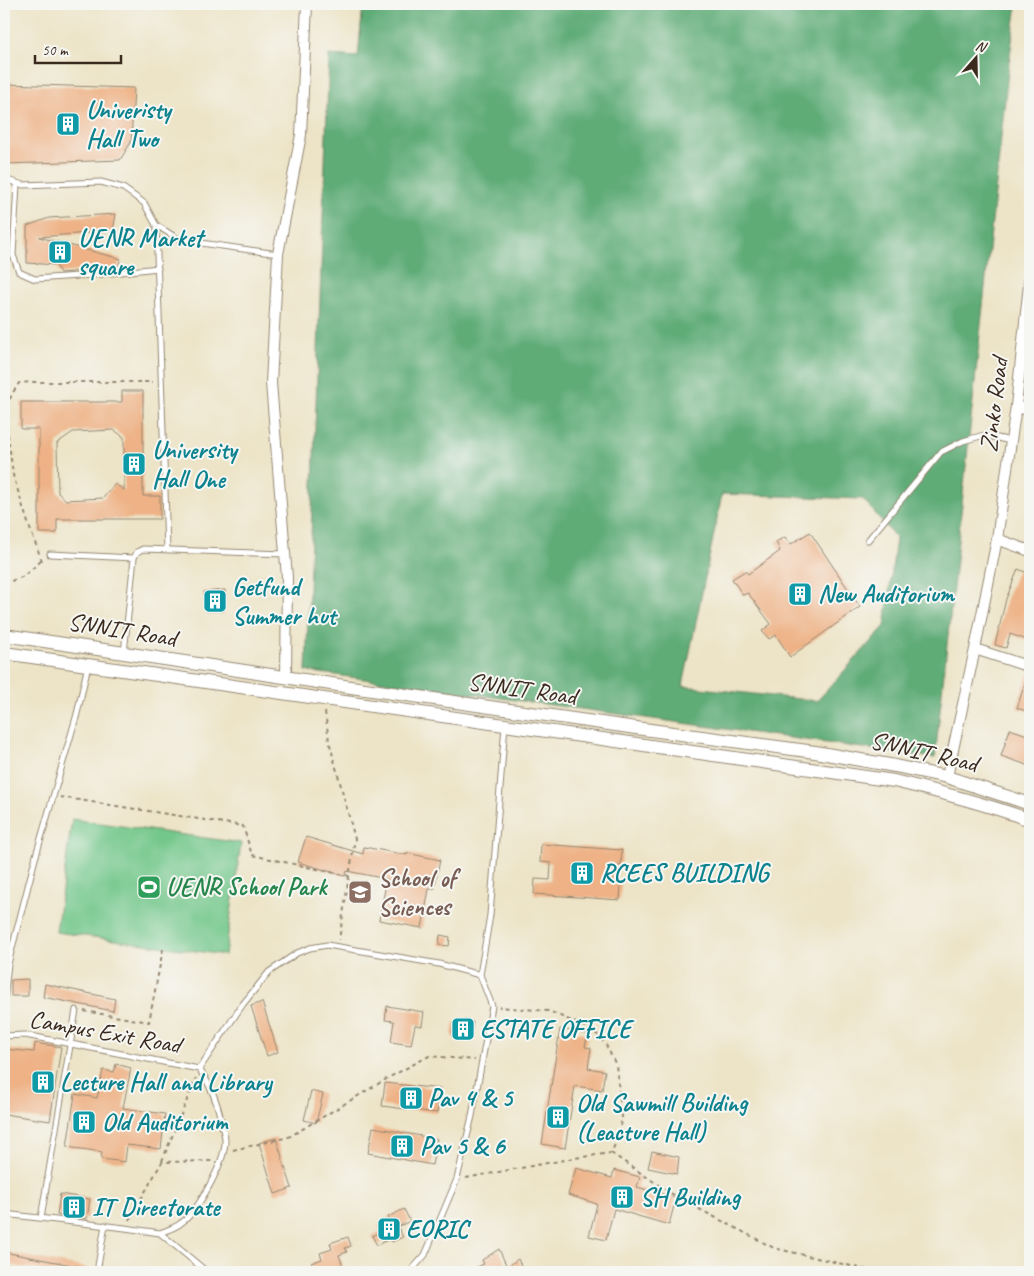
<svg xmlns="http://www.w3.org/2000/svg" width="1034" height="1276" font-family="Caveat,sans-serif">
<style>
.green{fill:#73c78b;stroke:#577854}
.forest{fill:#5eac77;stroke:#4c6b4a;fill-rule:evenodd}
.building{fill:#eeb286;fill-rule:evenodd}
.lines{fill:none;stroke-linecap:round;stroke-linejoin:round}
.service-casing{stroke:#948772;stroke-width:7}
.minor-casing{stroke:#948772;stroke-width:12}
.tertiary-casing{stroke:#948772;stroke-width:14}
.path{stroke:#948772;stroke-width:2;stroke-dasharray:4 4;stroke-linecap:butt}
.service{stroke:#fff;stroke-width:5}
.minor{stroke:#fff;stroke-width:10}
.tertiary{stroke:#fff;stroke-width:12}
.labels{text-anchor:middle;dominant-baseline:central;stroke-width:4;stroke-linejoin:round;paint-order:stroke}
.culture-label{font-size:25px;font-weight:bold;fill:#0d838f;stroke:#f6f6f2;text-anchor:start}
.street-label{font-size:25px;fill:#3b2a1e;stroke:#f6f6f2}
.education-label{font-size:25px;font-weight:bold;fill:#785e54;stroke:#f6f6f2;text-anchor:start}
.leisure-label{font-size:25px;font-weight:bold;fill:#27864d;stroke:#f6f6f2;text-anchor:start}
</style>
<rect width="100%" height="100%" fill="#f6f6f2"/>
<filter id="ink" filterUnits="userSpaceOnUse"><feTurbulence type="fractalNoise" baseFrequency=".02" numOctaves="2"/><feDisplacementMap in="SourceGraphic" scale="10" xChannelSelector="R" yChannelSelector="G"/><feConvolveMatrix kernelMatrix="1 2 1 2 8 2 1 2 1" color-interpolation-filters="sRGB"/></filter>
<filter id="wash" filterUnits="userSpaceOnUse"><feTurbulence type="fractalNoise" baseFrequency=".0096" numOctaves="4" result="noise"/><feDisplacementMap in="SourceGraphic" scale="20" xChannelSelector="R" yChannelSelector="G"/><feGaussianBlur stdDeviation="1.12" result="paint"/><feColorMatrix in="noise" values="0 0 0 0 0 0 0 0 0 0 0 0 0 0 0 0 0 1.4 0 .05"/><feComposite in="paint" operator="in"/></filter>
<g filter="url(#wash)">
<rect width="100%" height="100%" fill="#ede4c7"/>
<path class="green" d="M72,819L241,843L225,955L56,932Z"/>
<path class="forest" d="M363,4H1017L1008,71L935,758L306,671L329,55L358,57ZM722,494L863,499L896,538L885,626L817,701L683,686Z"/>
<g id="blocks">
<path class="building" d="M4,84L134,88L131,142L120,160L7,164Z
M116,214L113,231L39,237L121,259L117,268L60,273L56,265L27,263V226L49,218Z
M122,391H143V496H160V519H57V533H39V429H21V402H122ZM114,430L124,437V490L115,484L103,498L66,500L58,493L57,443L73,432Z
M810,532L860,607L790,657L776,635L769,639L762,631L771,624L748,593L743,595L732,579L745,571L748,574L780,551L776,542L785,537L791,544Z
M1018,569L1030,574V641L1010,634L1006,648L995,645L1006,599Z
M225,590L224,611H206L204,592Z
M1028,674H1030V712L1017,708Z
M1010,729L1030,736V766L1001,756Z
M306,837L363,854L364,847L407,855V853L440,860L434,889H429L422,928L379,920L387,879L347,871L345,876L298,862Z
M541,844L622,850L621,866H614L612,883L621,884L620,900L534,894L535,879L550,880L551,863L540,862Z
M440,935L450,937L449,946L439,945Z
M28,979V996H11V980Z
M45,984L115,999L113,1011L43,997Z
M262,1002L278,1052L267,1056L251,1006Z
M387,1006L424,1012L422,1026L415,1025L411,1045L391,1042L394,1021L385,1020Z
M464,1020L473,1022L470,1039L452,1036L454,1022L464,1023Z
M560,1029L588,1034L585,1047L591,1048L588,1068L605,1071L602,1090L575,1086L565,1148L542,1144Z
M35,1043L61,1047L50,1121L4,1114V1049L34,1052Z
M116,1064L131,1068L123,1108L165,1114L161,1149L127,1145L125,1162L101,1159L102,1152L67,1147L75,1094L97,1098L103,1070L114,1072Z
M385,1083L441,1089L437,1113L382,1106Z
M311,1091L323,1094L316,1123L304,1120Z
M373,1127L437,1139L432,1165L368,1153Z
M276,1138L292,1188L275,1194L259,1143Z
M652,1151L679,1157L677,1174L648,1168Z
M576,1168L612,1178L614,1170L640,1177L637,1187L676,1198L669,1225L614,1209L606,1240L589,1236L597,1204L568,1195Z
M60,1194L90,1199L87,1219L57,1215Z
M404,1209L410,1221L398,1227L403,1237L392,1242L390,1239L377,1245L372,1236L381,1231L378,1226L389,1221L388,1217Z
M348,1237L351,1246L345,1248L347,1252L339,1255L343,1266L333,1270L332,1267L315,1272L311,1263L322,1259L320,1253L332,1249L330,1243Z
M499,1249L507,1267L518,1259L524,1272H466L484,1264L482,1260Z
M4,1252L87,1268L86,1272H48L4,1264Z"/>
</g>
</g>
<g filter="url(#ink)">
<use href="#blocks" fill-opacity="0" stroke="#948772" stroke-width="1"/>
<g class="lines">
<g class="service-casing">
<path id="service" d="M4,179L23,185L101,182L123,188L144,203L156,225L180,240L278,254
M17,184L13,255L19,272L35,279L93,275L158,268
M156,225L167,550
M868,540L941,452L963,441L984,435L1011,441
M50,554L134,558
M124,653L134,558L137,552L143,549L285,554
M480,975L490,915L505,725
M4,1000L8,964L35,859L77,714L88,665
M4,1036L25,1035L199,1069
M199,1069L243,1004L269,972L297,953L310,948L327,945L439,964L480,975
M4,1214L125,1228L160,1233
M41,1218L76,1010
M160,1233C167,1230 175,1228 181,1223C198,1212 226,1160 225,1140C225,1135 223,1130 222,1125C218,1104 212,1086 199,1069
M160,1233L207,1272
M97,1272L105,1225
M410,1272L425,1255L457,1179L472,1116L492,1006L480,975"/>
</g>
<g class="minor-casing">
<path id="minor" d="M1016,406L1030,411
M997,539L1016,406L1030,275
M975,649L997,539L1030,551
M286,677L287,577L271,383L278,254L301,135L307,4
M947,777L975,649L1030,667"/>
</g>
<g class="tertiary-casing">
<path id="tertiary" d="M4,635L351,687L643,729L815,752L895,766L947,777L1030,804
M4,653L894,781C940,792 986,804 1030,820"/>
</g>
<path class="path" d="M42,561L29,526L13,475L5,411L12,394L19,383L33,382H153
M4,584L24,576L42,560
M325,712L329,741L355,839L339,940
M60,797L243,826L252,855L349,876
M84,1011L149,1022L163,949
M233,1150L289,1137L388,1078L429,1056L475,1060
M611,1153L678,1198L774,1248L877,1272
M162,1161L196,1078
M466,1178L575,1158L611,1153L617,1140L622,1117L616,1065L606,1045L594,1031L549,1011L499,1007
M129,1220L162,1162L213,1161"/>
<use href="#service" class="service"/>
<use href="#minor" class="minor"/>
<use href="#tertiary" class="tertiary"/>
</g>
</g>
<defs>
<g id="building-square" transform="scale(1.25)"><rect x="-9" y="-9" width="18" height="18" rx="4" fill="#0f9aa8" stroke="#f6f6f2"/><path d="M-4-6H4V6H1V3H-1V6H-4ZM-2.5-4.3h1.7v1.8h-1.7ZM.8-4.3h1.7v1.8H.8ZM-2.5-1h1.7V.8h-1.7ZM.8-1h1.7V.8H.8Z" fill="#fff"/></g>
<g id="stadium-square" transform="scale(1.25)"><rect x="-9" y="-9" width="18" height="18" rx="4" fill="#2e9e5b" stroke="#f6f6f2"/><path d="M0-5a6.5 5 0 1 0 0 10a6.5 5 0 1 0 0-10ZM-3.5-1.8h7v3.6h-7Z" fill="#fff"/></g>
<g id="university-square" transform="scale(1.25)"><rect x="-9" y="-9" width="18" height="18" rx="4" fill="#8d6e63" stroke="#f6f6f2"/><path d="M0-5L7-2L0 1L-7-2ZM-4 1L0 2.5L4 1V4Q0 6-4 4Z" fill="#fff"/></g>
</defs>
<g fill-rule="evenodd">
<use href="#building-square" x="68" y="124"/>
<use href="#building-square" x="60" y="252"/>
<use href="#building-square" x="134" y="464"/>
<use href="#building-square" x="800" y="594"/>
<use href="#building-square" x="215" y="601"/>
<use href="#building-square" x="582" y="873"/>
<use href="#stadium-square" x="149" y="887"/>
<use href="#university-square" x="360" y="892"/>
<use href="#building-square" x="463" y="1029"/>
<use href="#building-square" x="43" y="1082"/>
<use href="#building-square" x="411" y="1098"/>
<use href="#building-square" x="558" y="1117"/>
<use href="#building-square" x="84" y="1122"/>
<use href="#building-square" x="402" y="1146"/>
<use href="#building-square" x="622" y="1197"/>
<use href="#building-square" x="74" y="1207"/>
<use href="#building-square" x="389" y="1229"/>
</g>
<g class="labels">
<g class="culture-label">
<text x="86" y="110">Univeristy<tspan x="86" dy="29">Hall Two</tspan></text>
<text x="78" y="238">UENR Market<tspan x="78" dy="29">square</tspan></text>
<text x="152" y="450">University<tspan x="152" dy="29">Hall One</tspan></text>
<text x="232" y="587">Getfund<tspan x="232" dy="29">Summer hut</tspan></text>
<text x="818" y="594">New Auditorium</text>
<text x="600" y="873">RCEES BUILDING</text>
<text x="480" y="1029">ESTATE OFFICE</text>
<text x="60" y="1082">Lecture Hall and Library</text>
<text x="428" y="1098">Pav 4 &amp; 5</text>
<text x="576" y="1103">Old Sawmill Building<tspan x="576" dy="29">(Leacture Hall)</tspan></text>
<text x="102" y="1122">Old Auditorium</text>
<text x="420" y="1146">Pav 5 &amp; 6</text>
<text x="640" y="1197">SH Building</text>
<text x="92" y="1207">IT Directorate</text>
<text x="406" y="1229">EORIC</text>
</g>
<g class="street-label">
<text transform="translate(994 405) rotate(-83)">Zinko Road</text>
<text transform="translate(122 630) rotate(9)">SNNIT Road</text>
<text transform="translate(522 689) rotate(8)">SNNIT Road</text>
<text transform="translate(924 752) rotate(13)">SNNIT Road</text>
<text transform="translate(105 1032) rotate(10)">Campus Exit Road</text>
</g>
<g class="education-label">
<text x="378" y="878">School of<tspan x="378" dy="29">Sciences</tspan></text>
</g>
<g class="leisure-label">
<text x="166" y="887">UENR School Park</text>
</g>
</g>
<rect width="1034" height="1276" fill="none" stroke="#f6f6f2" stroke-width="20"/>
<g transform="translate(976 58) rotate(20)" stroke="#f6f6f2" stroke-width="4" paint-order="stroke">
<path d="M0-4L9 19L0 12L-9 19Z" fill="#3b2a1e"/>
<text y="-8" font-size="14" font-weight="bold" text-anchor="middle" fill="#3b2a1e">N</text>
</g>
<path d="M35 55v8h86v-8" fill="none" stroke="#3b2a1e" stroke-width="2.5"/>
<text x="42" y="55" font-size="15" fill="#3b2a1e" stroke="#f6f6f2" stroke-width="4" paint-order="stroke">50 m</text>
</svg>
